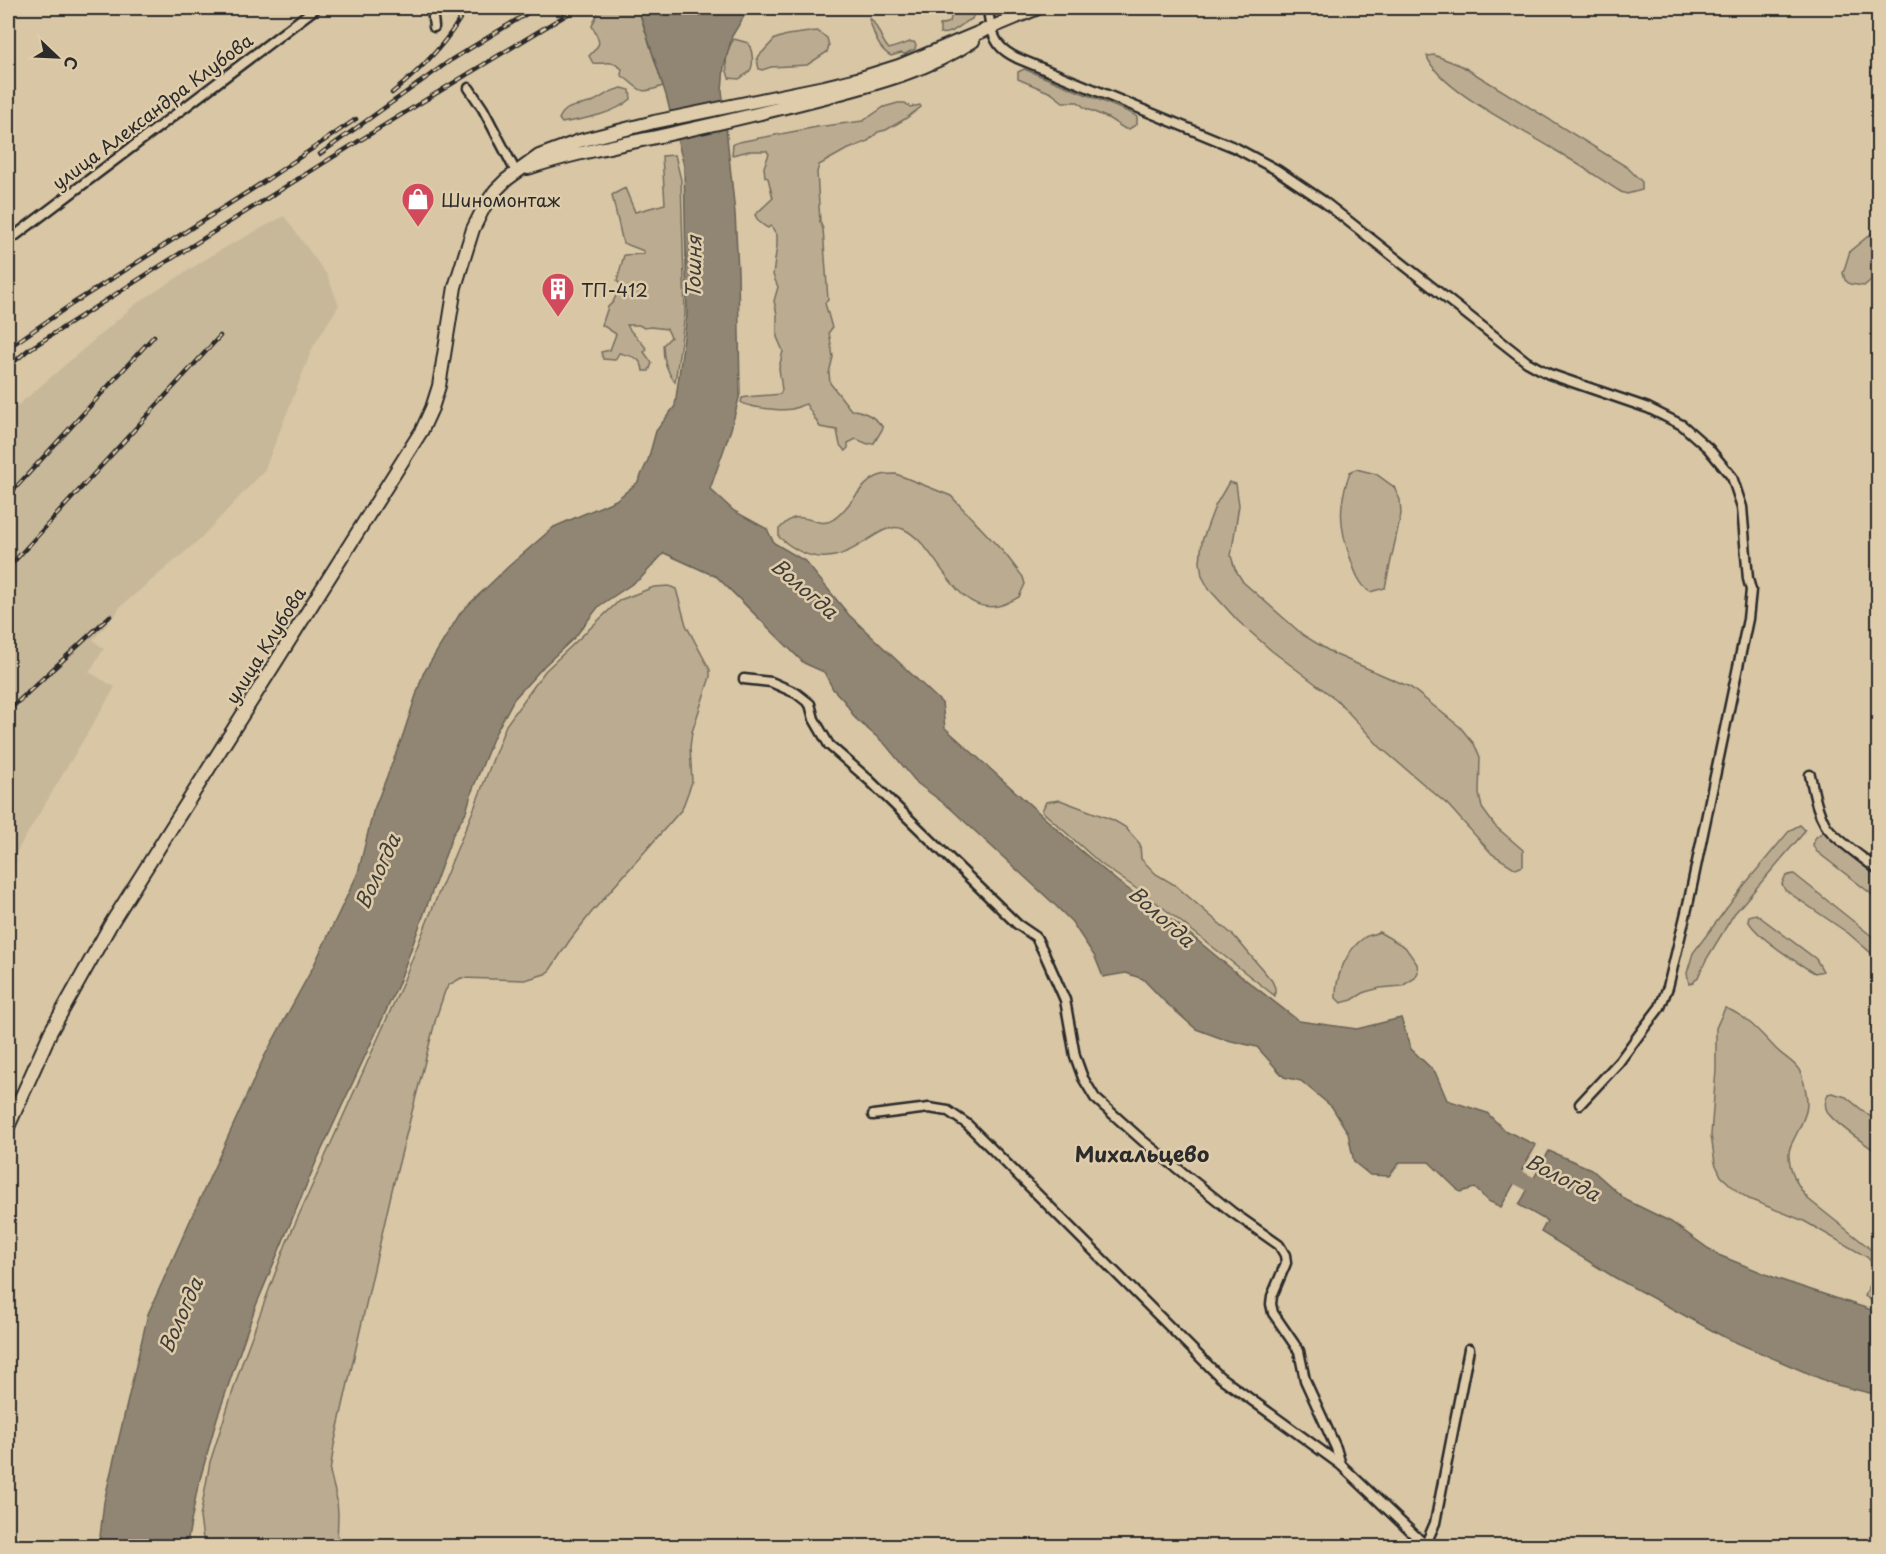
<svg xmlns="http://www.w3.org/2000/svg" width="1886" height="1554" font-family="'Playpen Sans',sans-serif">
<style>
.built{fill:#c8b89a}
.green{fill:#bbac91;stroke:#736c5e;stroke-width:1.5}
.water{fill:#918673;stroke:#686256;stroke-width:1.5}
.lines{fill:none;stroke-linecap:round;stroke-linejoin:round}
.river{stroke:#918673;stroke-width:15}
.minor-casing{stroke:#2b2b2b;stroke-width:13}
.secondary-casing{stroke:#2b2b2b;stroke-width:16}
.minor{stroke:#dfccaa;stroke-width:8}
.secondary{stroke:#dfccaa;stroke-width:12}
.rail-casing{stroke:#2b2b2b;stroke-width:4.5}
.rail{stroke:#dfccaa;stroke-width:2;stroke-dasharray:7;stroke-linecap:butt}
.labels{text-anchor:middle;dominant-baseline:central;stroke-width:5;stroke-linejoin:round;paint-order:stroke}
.street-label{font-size:18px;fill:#2b2b2b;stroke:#dfccaa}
.poi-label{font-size:18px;fill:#2b2b2b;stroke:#dfccaa;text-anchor:start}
.water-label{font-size:20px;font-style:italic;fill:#3f3d39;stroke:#dfccaa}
.quarter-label{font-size:21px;font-weight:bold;fill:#2b2b2b;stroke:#dfccaa}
</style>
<rect width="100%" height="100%" fill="#d8c6a5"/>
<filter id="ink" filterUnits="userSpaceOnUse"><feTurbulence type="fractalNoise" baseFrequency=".0167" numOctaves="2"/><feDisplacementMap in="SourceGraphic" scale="12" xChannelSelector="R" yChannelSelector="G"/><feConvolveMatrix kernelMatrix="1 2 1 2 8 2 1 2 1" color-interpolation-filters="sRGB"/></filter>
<g filter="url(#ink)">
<path class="built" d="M284,216L327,275L339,305L313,347L264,471L198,541L120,607L116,614L93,640L104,649L89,672L115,687L14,856L18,859L8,874V414L136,304L217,252Z"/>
<path class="green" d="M604,8H638L663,86C636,96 642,89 621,75L622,69C609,58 606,65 593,63L589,56C602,43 601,43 592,26L599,10Z
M961,8H976L972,19C961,23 953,36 940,33V25L950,22L952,12Z
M869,19H871C879,28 881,41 889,49L910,42H914L916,45L915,49L905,54L901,53L891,56C877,49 874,32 869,19Z
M817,31L827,38L829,46L827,52L807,65L771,67L762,70L759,69L757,60L759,56L775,39L787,35Z
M734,39L748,43C752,49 754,62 751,69C749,73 743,76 739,79L729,78C724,66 726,49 734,39Z
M1434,55L1462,66L1627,167L1642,182V190L1627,194L1621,192C1599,178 1577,163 1555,150C1525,131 1437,89 1427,56Z
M1024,69L1131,113L1137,117V124L1129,129H1125L1108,118L1085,108L1078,102H1063L1051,93L1018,79V72Z
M622,88L630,90L631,99C614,114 584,119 562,123L559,119C566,103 580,107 592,102C604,97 607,91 622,88Z
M898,103H905L910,107L920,105L921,107L905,119L886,130L878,132L868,141L844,151L819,165L817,172L820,222L823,229L828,300L825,303L832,328L829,332L833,357L829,373L830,383L851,410C863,410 877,418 883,428L874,443L868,444L856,439L848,443V448L845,451L840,445L837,430L820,427L806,404C801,405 797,408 792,409C783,411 748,408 741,402L742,398C755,395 766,396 780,394L782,390L779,368L783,351L777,337V314L774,301L778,287L773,275L777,245V235L771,226L768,228C762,225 758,222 755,215L773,198L768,178L765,177L764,167L769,154L767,151H749L732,155L733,144L739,142L817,127L863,121L884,107Z
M675,155L681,180L685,314L675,382C667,372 663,358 663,345L671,337L667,329L651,327L644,328L639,325H627C633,337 642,340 647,350L644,352L652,363L649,371H643C642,357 631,356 619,353L615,360L603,359L601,352L610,350L616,334L602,325L608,307L613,302L621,285L617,281L624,255L644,254V251L623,243L612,195L625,188L635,212L665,204L662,156Z
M1878,228V274L1864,286L1850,284L1845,280L1843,273L1850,251Z
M1356,469L1376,474L1394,487L1400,500L1401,514L1385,588L1370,592C1359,584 1355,572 1351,560C1339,527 1338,505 1350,472Z
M896,474L951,496L1006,555L1023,577L1025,584L1019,597C1013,600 1005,605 998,606C953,615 938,544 903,529C873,516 841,592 779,537V529C784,525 788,519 794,518C808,514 820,529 834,519C851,508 861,480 882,475C886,474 891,474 896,474Z
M1229,482L1236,484L1239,505L1231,556L1235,569L1243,582L1303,635L1334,654L1410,687L1460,727L1474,744L1480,757L1479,794L1482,808L1495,826L1523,850V866L1516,869L1492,854L1448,805L1380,747L1337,700L1272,651L1238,621L1209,589L1202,576L1200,562L1202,541L1215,506Z
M669,586L676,589L686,625L710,670V677L692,732L690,747L692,782L682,809L591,913L570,940L550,970L545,974L525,980L461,978L449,985L445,991L436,1018L392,1190L334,1445L330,1472L337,1500L338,1514L337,1546H204L200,1517L210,1462L243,1360L286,1244L401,987L439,892L475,806L506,725L545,671L620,600L654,587Z
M1060,800L1113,820L1125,827L1140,844L1141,859L1156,874L1175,885L1235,937L1272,981L1275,988V996L1157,903L1101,864L1042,811L1046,802Z
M1800,825L1805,830L1801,836L1734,914L1706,960L1698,977L1693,983L1689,984L1687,973L1693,953L1745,884L1790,830Z
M1823,832L1878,873V899L1816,851L1813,845L1815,838Z
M1794,874L1878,941V959L1848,933L1785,890L1782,884C1785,876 1786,875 1794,874Z
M1756,914L1816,959L1823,971L1815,973C1800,965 1754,935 1748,920L1749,916Z
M1379,932L1405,947L1417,964L1418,972L1415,978L1402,986L1380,988L1365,992L1352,1000L1341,1003L1336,998C1335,977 1347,949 1365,937C1369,935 1375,934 1379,932Z
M1725,1008C1744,1014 1761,1033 1775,1048C1782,1056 1794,1061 1799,1070C1802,1074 1802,1078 1804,1083C1810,1107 1807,1113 1796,1135C1793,1141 1789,1147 1789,1153C1788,1168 1798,1187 1808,1199L1867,1246L1878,1258V1306L1865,1296C1871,1283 1880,1269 1867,1257L1804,1221L1749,1199L1737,1191L1721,1176L1715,1163L1711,1135L1716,1070V1028Z
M1832,1093L1846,1097L1878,1123V1153C1866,1144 1836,1125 1828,1113C1824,1106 1825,1101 1828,1094Z"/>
<path class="water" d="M638,8H749L732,36L724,67L722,90L735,213L738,271L740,394L731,429L710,489L734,511L767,529L774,543L805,561L849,615L942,703L945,728L1079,849L1117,881L1180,926L1233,970L1299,1021L1357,1029L1401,1018L1411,1049L1435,1072L1447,1100L1487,1113L1504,1130L1536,1145L1501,1207L1488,1201L1475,1188L1460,1192L1429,1162H1400L1389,1176L1370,1175L1354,1162L1348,1133L1332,1107L1301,1081L1284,1077L1257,1047L1223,1039L1196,1029L1164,1001L1143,979L1126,973L1103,977L1095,957L1072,922L1053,903L950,808L917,783L885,744L855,718L845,702L833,689L824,672L804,663L717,577L664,553L641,578L599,606L575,637L544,666L514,699L494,736L472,791L466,812L453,834L398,985L316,1162L255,1308L217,1418L197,1490L188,1538L190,1546H99L104,1502L148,1314L264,1057L312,969L358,873L373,812L402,738L423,674L461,612L509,566L554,527L616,500L638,482L648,460L656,431L675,406L687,315L684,166L666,95Z
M1549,1151L1591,1169L1626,1200L1671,1222L1716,1254L1778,1279L1878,1312V1395L1833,1384L1726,1338L1614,1277L1541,1232L1547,1221L1519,1205Z"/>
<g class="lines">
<path class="river" d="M1500,1168L1548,1193"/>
<g class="minor-casing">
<path id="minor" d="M432,8L434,27
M988,8C989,20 992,36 1000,46C1004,51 1011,55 1017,58L1236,148L1277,170L1323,201L1527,362L1549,374L1648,408L1682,425L1708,448L1732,477L1742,507L1748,579L1751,590L1748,619L1689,900L1668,987L1660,1007L1644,1028L1619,1062L1580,1104
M469,88L483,109L516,172
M8,241L316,8
M744,679L771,682L796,693L810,704L814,719L829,745L869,780L1017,924L1036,937L1045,955L1065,1000L1075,1056L1083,1078L1095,1098L1143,1141L1232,1212L1279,1245L1285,1255L1286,1263L1272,1296L1271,1304L1273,1313L1299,1351L1305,1380L1336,1448L1341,1465
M1810,775C1814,792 1816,809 1825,824C1832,837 1866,860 1878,870
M873,1115L929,1108L948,1111L967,1124L1220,1377L1341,1465L1425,1545
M1425,1546L1435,1523L1469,1349"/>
</g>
<g class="secondary-casing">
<path id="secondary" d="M528,168C573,153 619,145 665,135C720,123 775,110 829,96C879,83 930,69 973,41
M8,1127L51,1031L112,922L422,430L432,408L439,386L455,287L473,229L484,207L495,191L506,180L539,156L579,141L654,122L824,87L861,78L899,66L1038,8"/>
</g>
<use href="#minor" class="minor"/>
<use href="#secondary" class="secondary"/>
<g class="rail-casing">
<path id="rail" d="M392,93C422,69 449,41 466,8
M320,154L451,60L536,8
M8,348L72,304L265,181L356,119
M8,367L28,350C210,234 392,118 578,8
M8,496L154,336
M8,568L220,336
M8,711L110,616"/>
</g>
<use href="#rail" class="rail"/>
</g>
</g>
<defs>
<g id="shop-pin" transform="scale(1.725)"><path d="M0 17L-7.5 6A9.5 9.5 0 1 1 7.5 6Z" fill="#d1495b" stroke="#dfccaa"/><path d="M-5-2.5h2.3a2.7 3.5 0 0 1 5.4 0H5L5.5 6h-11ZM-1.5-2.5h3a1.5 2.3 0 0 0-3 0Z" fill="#fff"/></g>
<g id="building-pin" transform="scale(1.725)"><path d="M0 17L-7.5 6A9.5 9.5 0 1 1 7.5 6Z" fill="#d1495b" stroke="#dfccaa"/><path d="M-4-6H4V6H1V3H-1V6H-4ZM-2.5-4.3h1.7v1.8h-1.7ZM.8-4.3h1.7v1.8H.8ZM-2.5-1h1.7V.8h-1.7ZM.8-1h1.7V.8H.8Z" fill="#fff"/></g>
</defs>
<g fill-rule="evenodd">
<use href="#shop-pin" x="418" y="199"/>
<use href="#building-pin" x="558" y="289"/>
</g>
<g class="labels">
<g class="street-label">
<text transform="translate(152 111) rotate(-37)">улица Александра Клубова</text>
<text transform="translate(265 645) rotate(-58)">улица Клубова</text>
</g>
<g class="poi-label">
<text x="441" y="199">Шиномонтаж</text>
<text x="581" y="289">ТП-412</text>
</g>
<g class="water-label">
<text transform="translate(693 267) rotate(-89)">Тошня</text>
<text transform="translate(805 588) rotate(41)">Вологда</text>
<text transform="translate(377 871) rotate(-65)">Вологда</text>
<text transform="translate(1162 916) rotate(42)">Вологда</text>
<text transform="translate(1563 1177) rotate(27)">Вологда</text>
<text transform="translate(180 1315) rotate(-66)">Вологда</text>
</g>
<g class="quarter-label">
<text x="1142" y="1153">Михальцево</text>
</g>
</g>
<rect width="1886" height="1554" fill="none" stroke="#dfccaa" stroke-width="30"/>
<rect x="15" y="15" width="1856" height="1524" fill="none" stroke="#2b2b2b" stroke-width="2" filter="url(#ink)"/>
<g transform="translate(57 57) rotate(113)" stroke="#dfccaa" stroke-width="4.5" paint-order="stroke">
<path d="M0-4.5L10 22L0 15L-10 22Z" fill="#2b2b2b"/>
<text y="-9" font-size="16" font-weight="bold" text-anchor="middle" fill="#2b2b2b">С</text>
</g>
</svg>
